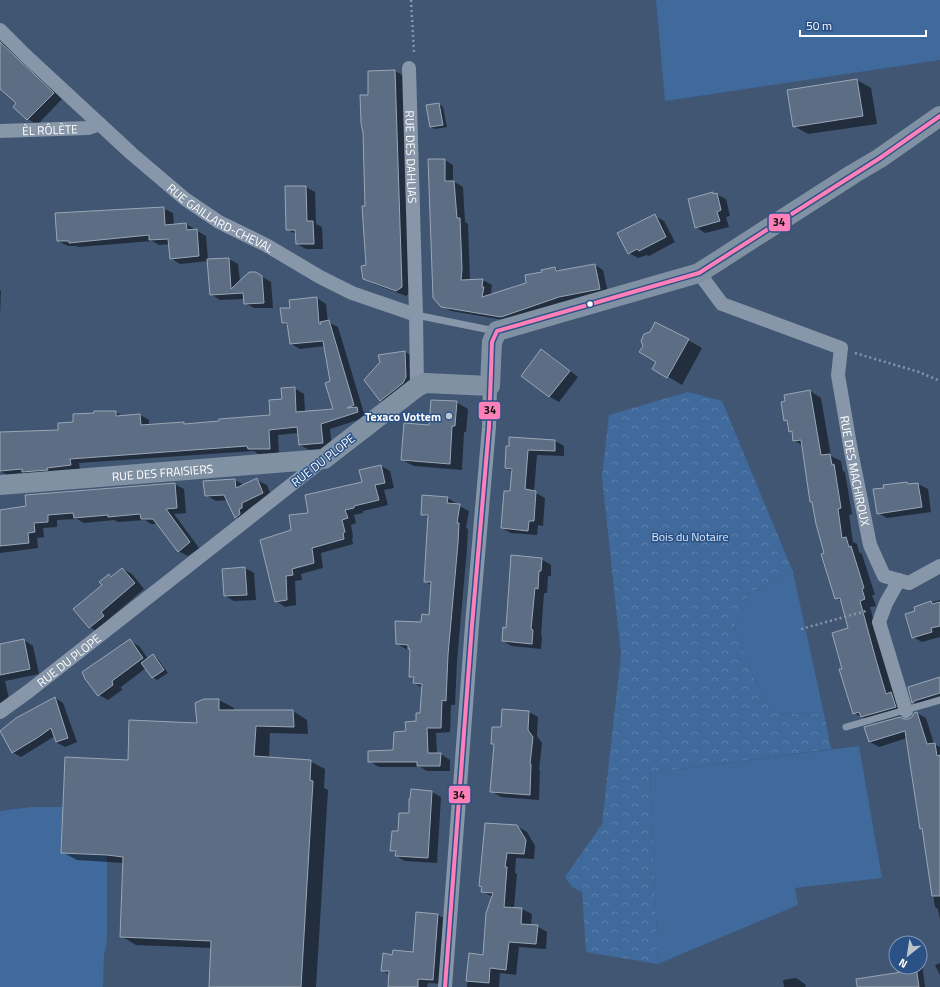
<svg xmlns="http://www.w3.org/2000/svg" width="940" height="987" font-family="'Titillium Web',sans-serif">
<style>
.grass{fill:#40699c}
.forest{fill:url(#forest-crowns)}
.shadow{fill:#0007}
.building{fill:#5d6e84;stroke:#9aa6b6}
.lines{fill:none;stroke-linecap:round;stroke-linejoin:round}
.path{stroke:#8796a8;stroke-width:2.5;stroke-dasharray:2 3;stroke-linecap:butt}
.lane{stroke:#8796a8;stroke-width:7}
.street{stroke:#8796a8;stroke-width:14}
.secondary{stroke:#8191a4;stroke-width:20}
.bus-1-casing{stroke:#2b5287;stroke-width:7}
.bus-1{stroke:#ff80b8;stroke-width:4}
.bus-dot{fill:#fff;stroke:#2b5287;stroke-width:1.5}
.poi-dot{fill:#bcc4ce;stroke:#2b5287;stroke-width:1.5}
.labels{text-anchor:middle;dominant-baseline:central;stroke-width:3;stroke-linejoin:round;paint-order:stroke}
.street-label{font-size:12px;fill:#fff;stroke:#2b5287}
.poi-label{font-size:12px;font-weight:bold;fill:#fff;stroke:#2b5287;text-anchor:end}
.park-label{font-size:12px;fill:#dbe7f6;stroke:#2b5287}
.line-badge{stroke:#2b5287;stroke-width:1.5}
.pale-badge-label{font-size:11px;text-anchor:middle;font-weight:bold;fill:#111}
</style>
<defs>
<pattern id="forest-crowns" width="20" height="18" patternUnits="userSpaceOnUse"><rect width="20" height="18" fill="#40699c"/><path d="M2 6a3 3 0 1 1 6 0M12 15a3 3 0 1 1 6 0" fill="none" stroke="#5d80ab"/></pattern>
</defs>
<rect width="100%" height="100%" fill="#405672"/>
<path class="grass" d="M656,0H940V60L665,101Z
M793,572L824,714L774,713L755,681L734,627L750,592Z
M859,746L882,878L795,888L798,905L658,964L650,773Z
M31,807H64L62,852L107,855V941L104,956L103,987H0V811Z"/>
<path class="forest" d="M688,392L722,401L793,572L750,592L734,627L755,681L774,713L824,714L831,749L650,773L658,964L586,952L582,892L572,887L565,877L602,824L621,655L602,476L609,415Z"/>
<path class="shadow" d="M0,42L6,45L62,99L37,125L28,119L14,107L18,103L0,88Z
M395,71L404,76L411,292L406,296L374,284L364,279L368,266L366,207L369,96Z
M857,80L871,88L877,124L808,134L794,126Z
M439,104L443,107L447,127L435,129L431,127Z
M445,160L453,165V181L463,187L465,222L468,224L470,281L483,280L492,285L491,292L492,293V295L527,284L555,268L561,271L595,265L603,270L608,293L510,321L451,311L442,306Z
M306,187L315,192L316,224L322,227L323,249H306L297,244V235L287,229Z
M713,193L716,194L726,199L730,216L726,217L729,227L705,233L696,227Z
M163,208L173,213L174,225L186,224L206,236L208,260L229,259L238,264L240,282L256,273L271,282L273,308H254L245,303L244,299L220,300L211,294L209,261L180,264L171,258L170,244L159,245L152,241L79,247L76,246H68L58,241Z
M655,216L664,221L675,242L649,256L647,255L638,258L629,253Z
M0,290L1,291L0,317Z
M317,298L326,304L328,322L338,327L363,410H362L366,413L367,417L330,429L332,448L309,450L300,445L298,433L278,435L279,454H258L254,451L79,463L80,470L9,476L0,471V434L59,431L74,422L115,412L123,416L140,415L149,420V426L183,423L187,425L271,416L283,400L294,388L304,394L305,412L335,410L325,346L300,349L291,344L288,326L283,323L291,308Z
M688,340L702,348L682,385L654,368L657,362L644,347Z
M541,350L551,356L578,377L559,402L550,397L522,375Z
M405,352L414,357L415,383L390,406L381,400Z
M810,391L821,398L831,456L841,461L843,471L845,472L852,514L849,515L853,542L857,544L859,552L862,554L875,595H872L876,606L870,607L895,696L907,714L873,723L854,713L843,669L850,629L842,602L836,598L803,446L794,440L793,433L790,431L789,422L785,420Z
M456,402L468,409L466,432H464L462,470L414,466L402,460L430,426Z
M510,438L555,441L564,446V456L537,455L534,492L545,498L543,526L538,525L537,535L511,533L502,528L511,492L513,472L506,468Z
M381,466L390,471L394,488L384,490L388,505L363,511V513L354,515L356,523L351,525L353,537L352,538L353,544L321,553L323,568L301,574L302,580L295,581L296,605L285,607L276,601L292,530L309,514L363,483Z
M235,480L244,485L257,480L267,485L272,498L245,523L236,517L228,500L216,501L206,495Z
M907,483L910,485L918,484L928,489L931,512L887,518L878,513Z
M175,484L184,489L186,513L174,514L199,548L188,556L178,551L158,524H151L145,520L118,522L114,520L84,523L77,519L57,520V527L43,528L44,537L37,538L38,548L0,553V510L27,507L26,495Z
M448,498L457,504V505L469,511L466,528L468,529L467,548L457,661L455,705H451L450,732L436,733L437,754H441L450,760V771H427L420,767H379L369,761L394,751L407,732L417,722L421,714L423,688L414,683V679L410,676L411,649H406L397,644L430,616L432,586L425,581L429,518L422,514Z
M541,559L551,565V576H548L547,593H544L541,635L542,636L541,649L512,646L503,641L507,629Z
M245,568L254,573L256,600L234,601L225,596L223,570Z
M123,569L132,574L144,589L110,618L113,622L99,633L90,627L74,609L103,586L109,575L112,577Z
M940,600V637L922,642L913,637L916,612L915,607Z
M24,640L33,646L39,674L5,681L10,703L0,708V645Z
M130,641L139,646L148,659L153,655L157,658L168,673L157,680L153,677L146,668L121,687L122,690L108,700L99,695Z
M940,678V696L918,703L916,702V704L913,702L909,688Z
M55,698L63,703L77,742L65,747L56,742L55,736L21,757L12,752Z
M205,700H219L234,708V711H293L307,720L308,734L270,733L269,758L310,761L325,769L324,788L328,790L316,987H210L212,948L136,945L121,936L124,863L77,860L62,852L129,761L198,725Z
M529,712L538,717L537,736L542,743L539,770H540L539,800L501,797L491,791L495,745L492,743L502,728Z
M917,713L926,718L934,744L940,747V920L938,909L935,907L923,830L920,828L907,738L879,747L870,742L908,720Z
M412,790L432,792L441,797L437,863L405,861L396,856V853L391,850L399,833L410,814Z
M517,826L527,832L535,846L534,859L516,858L515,873L517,874L514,908L522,909L532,914L531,926H537L547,932L546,949L519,947L516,975L500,973L499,987H467L470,954L484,956L493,897L482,891Z
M438,915L447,920L442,984L428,983L427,987H389L390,975L382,970L393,956L414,953Z
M920,962L922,963L925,987H856V980L903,973V967H920Z
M940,963V975L935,965Z
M796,978L805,984L806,987H784L783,980Z"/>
<path class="building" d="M0,42L54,93L27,120L13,107L16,103L0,89Z
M395,70L402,287L396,291L363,279L361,266L366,265L362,206H365L363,133L361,123L360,95H368V71Z
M857,79L863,116L793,127L787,90Z
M439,103L443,125L430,127L426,105Z
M428,159H445V181H454L457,218H460L462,269L461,280L483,279L482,287H484L482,297L526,283L525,275L542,272L541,270L555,267L556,271L595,264L600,289L559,297L501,317L441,307L433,298Z
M285,186H306L307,221H313L314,244H296L295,230H286Z
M713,192V194L717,193L721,210L717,212L720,221L695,228L688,199Z
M164,207L165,225L186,223L187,230L197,229L199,256L170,259L168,239L149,240V235L69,243V241H57L55,213Z
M655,214L666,237L639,251L637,249L628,254L617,233Z
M229,258L231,289L249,272H256L262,276L264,303L244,304L243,293L210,295L207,259Z
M317,297L319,324H321L320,322L329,320L354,405L347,408L357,407L358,412L321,424L323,443L299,445L297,427L269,430L270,449H248L247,446L70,459L71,465L47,468L48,470L22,472V469L0,471V432L58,430V423L73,422V414L94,413V411H116V416L140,414L141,425L184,422V424L219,421V419L270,415L269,400L282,399L281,388L295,387L296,412L333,409L325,383L330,381L323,341L290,344L287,323H282L280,308H290L289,300Z
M655,322L689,339L667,378L652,369L656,362L639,352L643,346L641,341L644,334L650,332Z
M541,349L570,371L549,397L521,376Z
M405,351L406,377L403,383L380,401L364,380L380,362L378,355Z
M810,390L821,455L830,454L832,465L834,464L841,508L838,509L842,538L846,537L849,547L851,546L864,588L862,589L865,599L860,601L876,660L886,694L891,692L896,707L861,717L859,712L853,714L839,669H842L832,633L848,628L840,598L835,599L821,554L824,553L816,524L812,502H810L801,440L793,441L792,431L789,432L787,420L784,421L781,402L785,401L784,395Z
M431,400L457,401L455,426H452L450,464L401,460L404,423L429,425Z
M509,437L555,440V451L528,450L525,489L536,491L534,521H529L528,531L501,528L504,491H510L512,469L505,468L506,446H509Z
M381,465L385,483L375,485L379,500L354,506V508L345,510L348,518L342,520L345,532L343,533L344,539L312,548L314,563L292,569L293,575L286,576L287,600L275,602L260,540L291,530L289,515L308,513L305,495L362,482L359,470Z
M257,478L263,493L242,503V508L239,509L240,514L235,518L224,495L205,496L203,481L235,479L236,488Z
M907,482L908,484L918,483L922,507L877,514L873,489L884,488L883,485Z
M175,483L177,508L166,509L190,542L178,552L153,519H141L140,514L108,517V515L74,518L73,513L48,515V522L34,523L35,532L28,533L29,543L0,546V510L26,506L25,495Z
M422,495L448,497L447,503L460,504L457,523H459L458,543L448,655L446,701L442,700L441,728H427L428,753H441L440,766H417V762H368V751L393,750L394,732L406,731L405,722L416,721V713H420L422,684L413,683L414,677H409L410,649H408V645L396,644L395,621L421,622L422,614L429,615L431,582H424L428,515H421Z
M511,555L542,558L541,571H539L538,589L535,588L531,629L533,630L532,644L502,641L503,627L506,628Z
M245,567L247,595L224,596L222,569Z
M122,568L135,583L101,612L104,616L89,628L73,609L102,585L99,582L109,574L111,577Z
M931,601L932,604L940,602V626L931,628L932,632L912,638L905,614L915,611L914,607Z
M24,639L30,669L0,675V644Z
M130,639L143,658L112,681L113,685L98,696L85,679L82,672Z
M153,654L164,670L152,678L141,663Z
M940,677V693L914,701V702L912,703L908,687Z
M55,697L68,738L56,742L51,728L37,738L12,753L0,731L16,718Z
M204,699H219V710H293L294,727L256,726L254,756L311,760L310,780L313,781L301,987H209L211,941L120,937L123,857L107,855L61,853L65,757L128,760L129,720L197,723L195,703Z
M502,709L529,711L528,730L533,737L530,764H531L530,795L490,792L494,744H491L492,727H501Z
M917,712L927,744L935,743L937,756L940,755V896H932L922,828L920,829L905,731L869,742L864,727L900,717L904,719H908L912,717L914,713Z
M411,789L432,791L428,858L395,856L396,851H390L392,831H398L399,813H409V799H410Z
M485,823L517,825L526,840L524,854L507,853L505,867H507L504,907L522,908L521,924L538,925L536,944L509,942L506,970L490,968L489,983L466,981L469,953L483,955L486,913L493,893L481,892L482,887L479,886Z
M416,912L438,914L433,980L418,979V987H388L389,971H381L383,953L392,955L393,950L413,952Z
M902,967H916L919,987H857L856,979L902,972Z"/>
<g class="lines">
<path class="path" d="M411,0L414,53
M855,353L919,372L940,381
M801,629L866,611"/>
<path class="lane" d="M416,315L495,331
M846,727L940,700"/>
<g class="street">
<path id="s1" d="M0,30L25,55L132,154L185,199L219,222L266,245L320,277L352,293L416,315L417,387"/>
<path id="s2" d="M409,68L416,315"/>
<path id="s3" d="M0,131L88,128L100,124"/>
<path id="s4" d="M699,273L722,304L841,348L838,375L851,451L870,545L884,576L909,583L940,566"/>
<path d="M899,580L886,603L879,622L906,711"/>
<path id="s5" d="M0,712L29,691L324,459"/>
<path d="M445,987L472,625L489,427L490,386"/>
</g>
<path class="secondary" id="s6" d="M0,485L324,459L417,387L425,383L490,386L492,342L497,331L699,273L853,174L880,158L940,116"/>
<g class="bus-1-casing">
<path id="bus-1" d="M445,987L472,625L489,427L492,342L497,331L699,273L880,158L940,116"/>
</g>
<use href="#bus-1" class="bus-1"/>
</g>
<circle class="bus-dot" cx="590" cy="304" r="3.5"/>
<circle class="poi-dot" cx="449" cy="416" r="4"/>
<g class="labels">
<g class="street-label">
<text stroke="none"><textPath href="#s3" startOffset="50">ÈL RÔLÈTE</textPath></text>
<text stroke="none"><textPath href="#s2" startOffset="89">RUE DES DAHLIAS</textPath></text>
<text stroke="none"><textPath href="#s1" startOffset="291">RUE GAILLARD-CHEVAL</textPath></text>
<text transform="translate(323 460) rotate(-38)">RUE DU PLOPE</text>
<text stroke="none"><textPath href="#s4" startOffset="290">RUE DES MACHIROUX</textPath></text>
<text stroke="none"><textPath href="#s6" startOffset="163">RUE DES FRAISIERS</textPath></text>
<text stroke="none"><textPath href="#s5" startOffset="86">RUE DU PLOPE</textPath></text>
</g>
<g class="poi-label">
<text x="441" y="416">Texaco Vottem</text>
</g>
<g class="park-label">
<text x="690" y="536">Bois du Notaire</text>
</g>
</g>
<g class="line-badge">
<rect x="768" y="213" width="23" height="19" rx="4" fill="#ff80b8"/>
<rect x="478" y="401" width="23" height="19" rx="4" fill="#ff80b8"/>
<rect x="448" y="785" width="23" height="19" rx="4" fill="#ff80b8"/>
</g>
<g class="pale-badge-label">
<text x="779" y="226">34</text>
<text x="490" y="414">34</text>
<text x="459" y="799">34</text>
</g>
<g transform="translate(908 955) rotate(210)"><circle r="19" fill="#2b5287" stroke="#8097b7"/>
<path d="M0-3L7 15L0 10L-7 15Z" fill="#bcc4ce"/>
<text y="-6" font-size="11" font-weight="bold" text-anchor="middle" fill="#ffffff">N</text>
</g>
<path d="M800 30v6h126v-6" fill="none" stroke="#ffffff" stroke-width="2"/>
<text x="806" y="30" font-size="12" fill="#ffffff" stroke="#2b5287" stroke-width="3" paint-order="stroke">50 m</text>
</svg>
